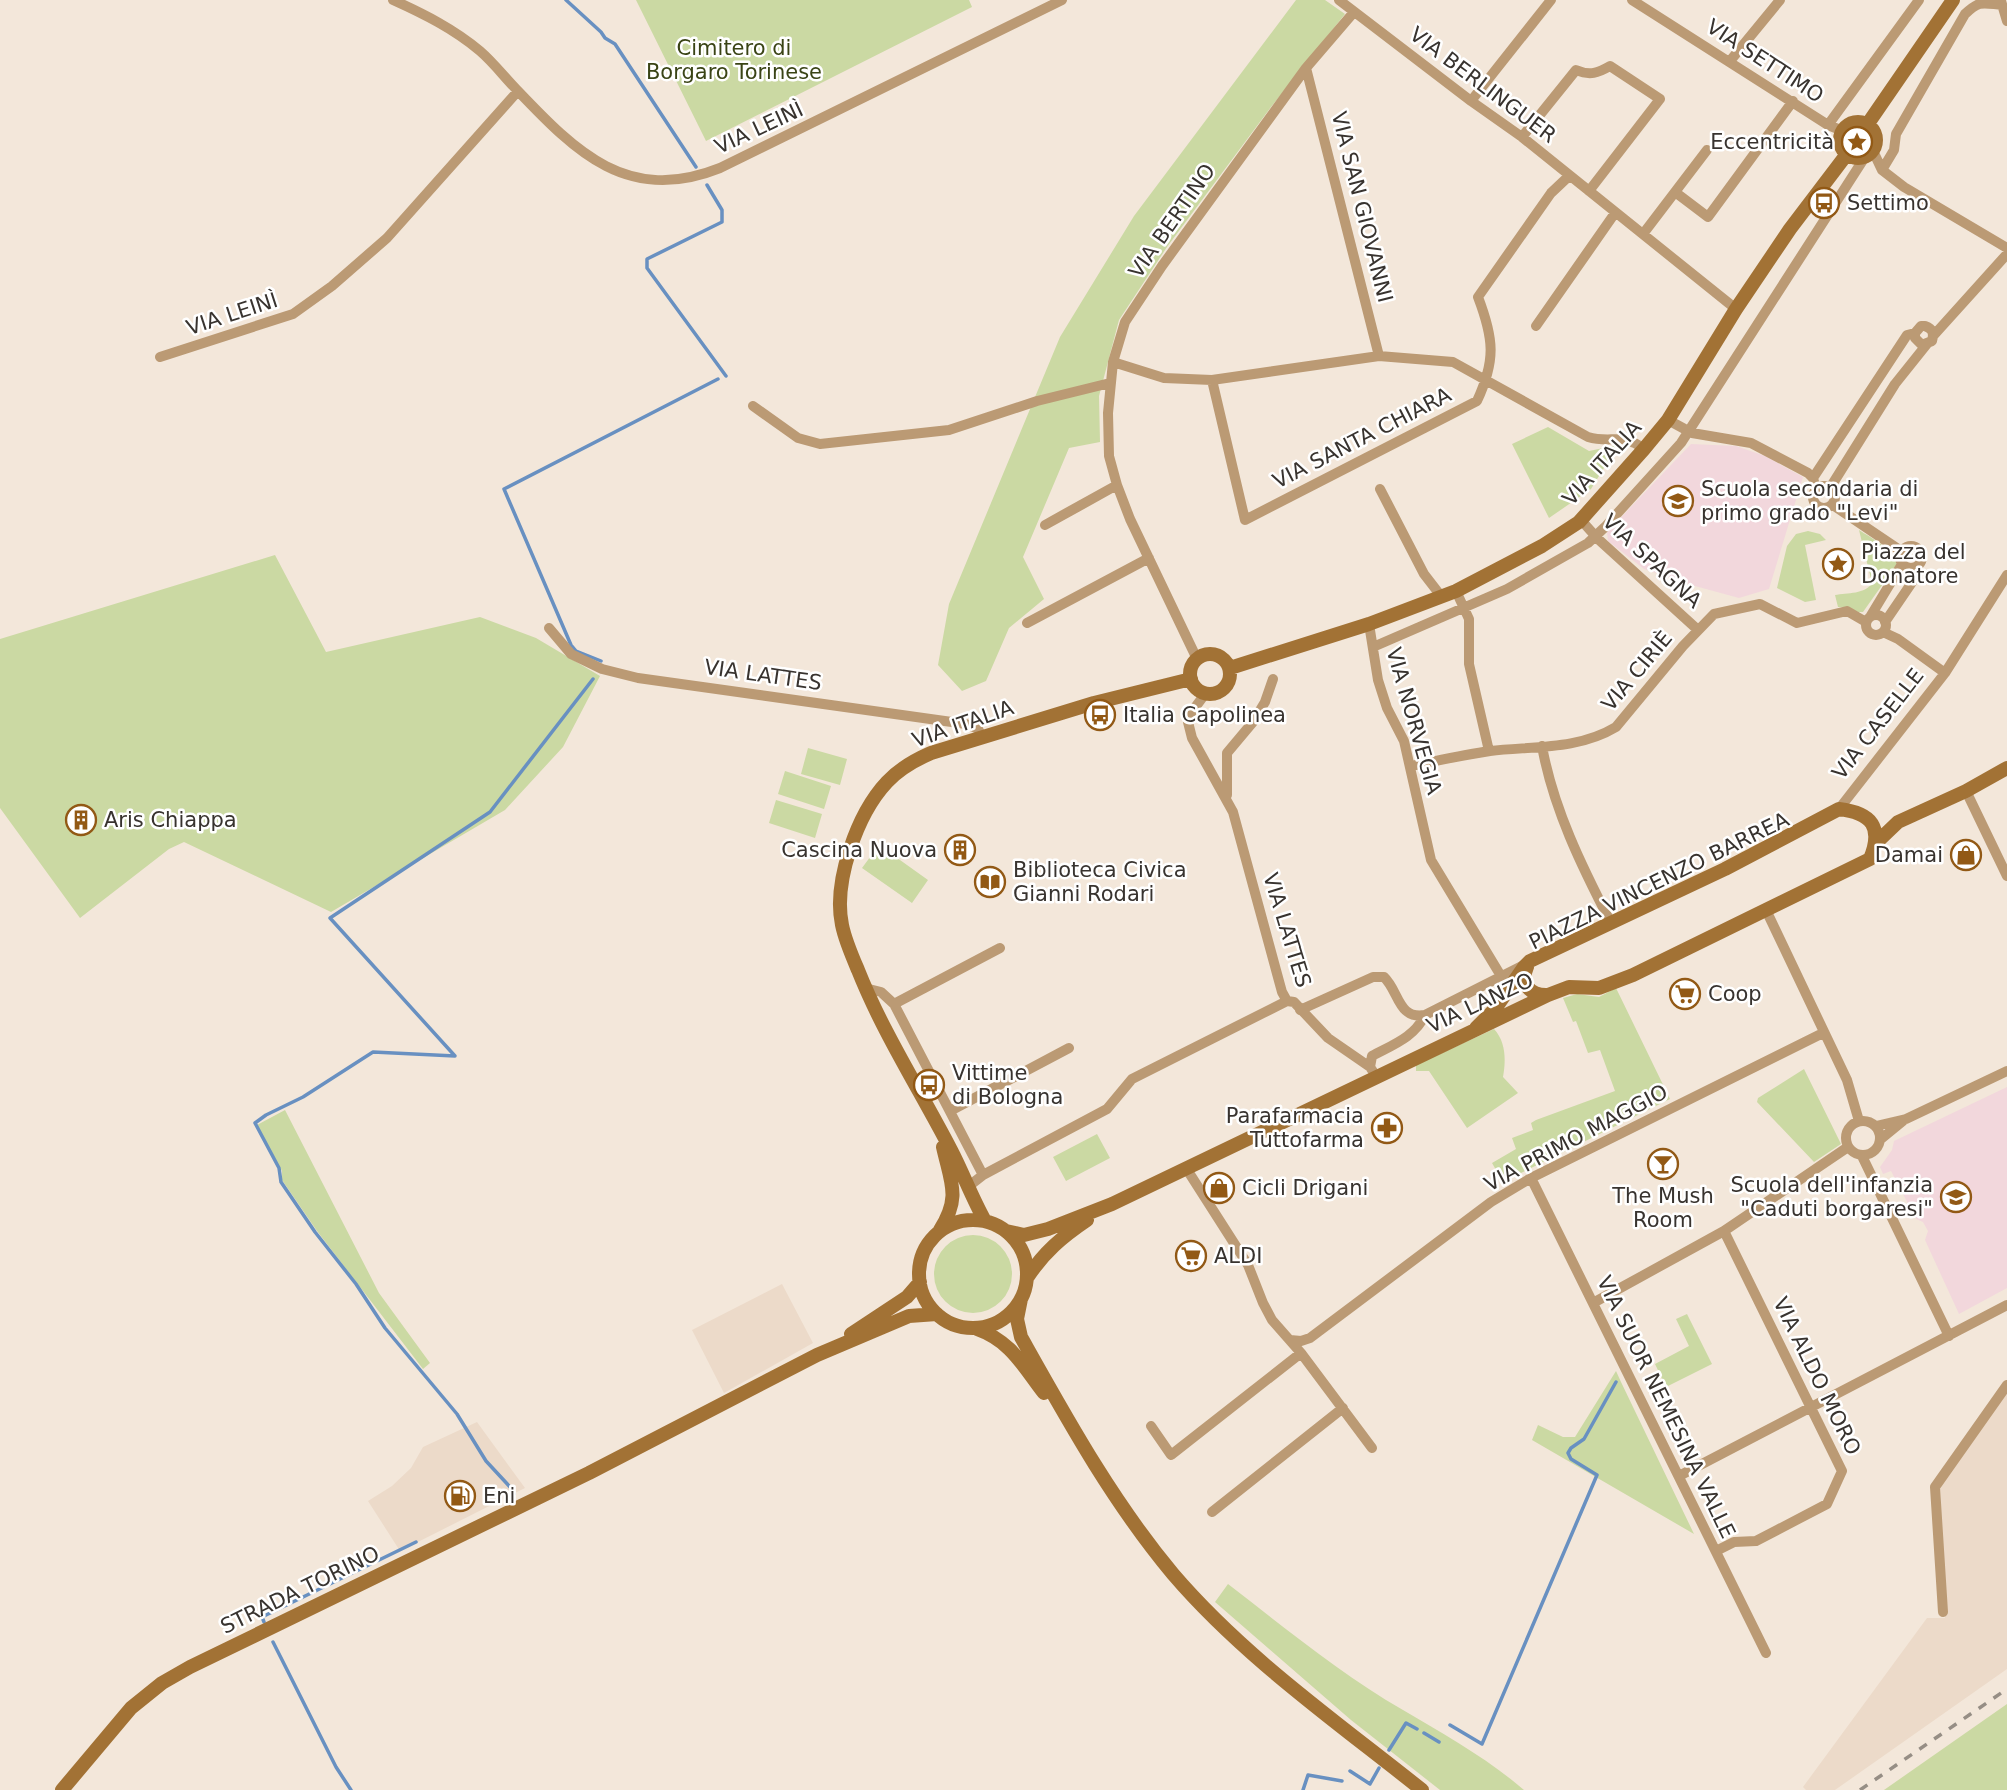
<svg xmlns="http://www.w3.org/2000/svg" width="2007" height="1790" font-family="'DejaVu Sans',sans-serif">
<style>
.built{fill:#ecdac9}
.education{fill:#f2d7dc}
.green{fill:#cbd9a3}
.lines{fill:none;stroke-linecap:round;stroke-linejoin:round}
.stream{stroke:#6890c1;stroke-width:3.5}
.street{stroke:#bb9a74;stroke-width:10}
.secondary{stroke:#a27235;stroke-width:14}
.rail{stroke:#968e85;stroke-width:3.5;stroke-dasharray:9 9;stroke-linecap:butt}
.labels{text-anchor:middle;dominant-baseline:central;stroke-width:5;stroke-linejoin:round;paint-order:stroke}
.park-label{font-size:21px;fill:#3a4415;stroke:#fff}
.street-label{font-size:21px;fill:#38332f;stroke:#fff}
.poi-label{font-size:21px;fill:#38332f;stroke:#fff;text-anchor:start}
</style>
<rect width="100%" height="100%" fill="#f3e7da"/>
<path class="built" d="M782,1284L813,1343L724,1393L692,1330Z
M2007,1392V1669L1835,1790H1806L1803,1787L1927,1618H1945L1940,1486Z
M477,1422L525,1488L400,1551L368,1501L392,1486L411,1468L423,1447Z"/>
<path class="education" d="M1691,444L1736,446L1765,456L1803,477L1769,589L1739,598L1695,586L1644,569L1608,541L1607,532Z
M2007,1087V1288L1959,1314L1925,1240L1928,1231L1923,1222L1916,1219L1891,1171L1883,1174L1880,1167L1892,1150L1894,1141Z"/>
<path class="green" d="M636,0H969L972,7L706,141Z
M1296,0H1325L1345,14L1271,107L1167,247L1119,320L1099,396L1100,442L1069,448L1023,557L1044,599L1009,628L986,681L962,691L938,665L949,604L1060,337L1134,216Z
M1548,427L1589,451L1618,445L1591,489L1549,518L1512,444Z
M1859,530C1871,538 1894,549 1897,564L1863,612C1854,613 1848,606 1838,607L1835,595C1847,593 1866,594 1872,583Z
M1808,531L1820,534L1826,540L1805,545L1816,600L1805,602L1777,588L1787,546L1796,534Z
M275,555L326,652L480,617L536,638L600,676L563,747L505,810L331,912L184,842L169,849L80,918L0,808V639Z
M808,748L847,759L840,785L801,774Z
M785,771L831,786L824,809L778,794Z
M776,800L822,814L815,838L769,823Z
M879,845L928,880L912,903L862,868Z
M1616,988L1670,1099L1503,1182L1492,1163L1516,1149L1512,1138L1533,1130L1531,1123L1536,1120L1615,1091L1600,1050L1588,1053L1576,1021L1573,1022L1563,998L1577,994L1599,997Z
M1494,1029C1506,1042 1506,1060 1503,1077L1518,1093L1467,1128L1429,1071H1416V1065Z
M1804,1069L1841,1144L1814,1162L1757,1102L1758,1098Z
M285,1110L379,1293L430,1363L423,1369L317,1231L282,1180V1171L257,1125Z
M1097,1134L1110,1158L1066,1181L1053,1157Z
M934 1274a39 39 0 1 1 78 0a39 39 0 1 1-78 0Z
M1687,1314L1712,1364L1666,1387L1655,1364L1689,1346L1676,1319Z
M1616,1371L1621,1382L1694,1534L1532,1440L1538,1425L1563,1437H1575Z
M1228,1584C1285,1628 1341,1674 1403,1710C1445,1735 1487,1758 1524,1790H1440L1351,1720L1215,1602Z
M2007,1704V1790H1884Z"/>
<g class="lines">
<path class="stream" d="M566,0L601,32L605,38L615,44L696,167
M707,185L722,210V222L647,259V268L726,376
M601,661L576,651L571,645L504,489L718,379
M514,1494L511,1488L486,1461L457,1414L385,1328L356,1284L315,1232L281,1182L279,1168L255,1123L266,1115L303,1097L373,1052L455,1056L330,918L490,812L593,679
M264,1622L262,1617L416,1542
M273,1642L336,1767L351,1790
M1450,1725L1482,1744L1597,1475L1571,1459L1568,1453L1571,1448L1584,1439L1616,1382
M1424,1733L1439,1742
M1389,1750L1406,1723L1417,1729
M1350,1771L1370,1784L1379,1768
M1303,1790L1308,1775L1342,1781"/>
<path class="street" d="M393,0C424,14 454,29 480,51C494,63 505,78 517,90C576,152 628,205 720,168L1062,0
M1339,0L1471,101L1522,137L1736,309
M1632,0L1828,125L1843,131
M2001,1L2007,21
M1730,61L1780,0
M1306,68L1379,356
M1471,101L1551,0
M1828,125L1919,0
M1522,137L1576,70C1590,76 1598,73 1610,66L1660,99L1589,191
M1873,151L1882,170L1904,187L2007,248
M1882,170L1894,150L1896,134L1965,14C1980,0 1982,3 2002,5
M1675,192L1708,217L1793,101
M1643,234L1707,150
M1536,326L1615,213
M1934,335L2007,254
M160,357L293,314L332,286L387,238L518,91
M1113,362L1164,378L1212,380L1379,356L1453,362L1588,437C1612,444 1621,432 1644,449
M1212,380L1245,520L1477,401C1496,360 1494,339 1478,297L1551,193L1569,176
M753,406L798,438L820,444L949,430L1037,401L1110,383
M1668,420L1692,433L1751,443L1808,473L1813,478L1816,489
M1813,478L1907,335L1915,333L1921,326H1925C1933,329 1934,333 1932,341L1922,345L1915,338V333
M1813 497a11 11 0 1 1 22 0a11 11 0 1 1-22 0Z
M1830,488L1895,384L1927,344
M1380,489L1424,574L1441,596
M1833,505L1901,551
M1581,520L1598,539L1698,630
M1045,525L1117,485
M1900 557a11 11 0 1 1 22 0a11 11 0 1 1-22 0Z
M1456,591L1469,619V664L1489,751
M1866 625a10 10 0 1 1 20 0a10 10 0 1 1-20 0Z
M1870,617L1902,564
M1885,622L1915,578L1917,566
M1027,623L1149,558
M1369,624L1378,680L1387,708L1404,741L1431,860L1501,976
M549,628L571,654L602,669L638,678L966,724L978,729L982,737
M1883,632L1898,639L1945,673
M1373,647L1507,589L1588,543L1605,527L1681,443L1865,157
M1197,659L1130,519L1117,485L1109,456L1108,413L1113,362L1125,322L1162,266L1306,68L1354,12
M1205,694L1191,713L1188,722L1192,738L1233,812L1282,992L1287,1001L1294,1002L1328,1038L1370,1067L1376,1076
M1542,746C1553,808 1582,867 1611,923
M1410,766C1436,761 1463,755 1490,751C1533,746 1578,750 1616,727L1683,646L1714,614L1760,604L1797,623L1847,611L1866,622
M1966,791L2007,876
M1227,795V753L1253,722L1265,702L1273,679
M1839,809L1945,673L2007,575
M1766,910L1847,1080L1859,1121
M865,988L881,992L894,1004L983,1175
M894,1004L1000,948
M1300,1010L1373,977H1384C1399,991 1398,1020 1425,1015L1526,964
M1370,1067L1372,1056C1392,1045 1415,1037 1425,1015
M950,1111L1069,1048
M1846 1138a17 17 0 1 1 34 0a17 17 0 1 1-34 0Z
M1876,1126L1906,1119L2007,1071
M1881,1139L1903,1121
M1862,1156L1949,1336
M1186,1168L1248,1265L1263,1303L1272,1320L1301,1353L1372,1448
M1531,1178L1766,1653
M969,1186L983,1175L1107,1109L1132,1079L1287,1001
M1593,1303L1724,1231L1848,1147
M1290,1340L1301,1341L1310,1338L1491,1202L1531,1178L1823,1033
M1151,1426L1171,1455L1301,1353
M1679,1476L2007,1305
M1212,1512L1343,1408
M1716,1551L1734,1542L1756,1541L1827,1504L1842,1471L1724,1231
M1943,1612L1935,1487L2007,1385"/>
<path class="secondary" d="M1840 140a18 18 0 1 1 36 0a18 18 0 1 1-36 0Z
M1867,125L1953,0
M1190 674a20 20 0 1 1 40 0a20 20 0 1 1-40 0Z
M1230,668L1369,624L1456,591L1542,546L1579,522L1644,449L1668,420L1736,309L1790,229L1847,154
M1876,843L1898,822L1966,791L2007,768
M1527,967C1520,983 1529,995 1546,995
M919 1274a54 54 0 1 1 108 0a54 54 0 1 1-108 0Z
M985,1221C972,1198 963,1173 951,1150C920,1090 883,1033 858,970C852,956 845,940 842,925C833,882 857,814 887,782C899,769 915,760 931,753L1094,703L1191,679
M940,1230C961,1197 951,1183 943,1147
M1006,1231L1024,1235L1048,1229L1112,1204L1548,995L1569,987L1599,988L1633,975L1870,859C1883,827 1872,813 1839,809L1725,869L1530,961L1524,967L1495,1009L1476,1028
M1027,1278C1044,1252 1062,1237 1087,1220
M1021,1299L1017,1319L1021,1337C1067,1419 1112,1501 1173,1574C1244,1657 1337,1722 1422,1790
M977,1329C1011,1341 1023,1366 1044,1393
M851,1334L907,1297L920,1282
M62,1790L131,1708L162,1683L190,1667L589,1473L817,1355L909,1316L937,1314"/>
<path class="rail" d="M1860,1790L2007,1689"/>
</g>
<defs>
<g id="sight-ring" transform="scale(1.575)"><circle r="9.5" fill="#fff" stroke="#925915" stroke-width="1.5"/><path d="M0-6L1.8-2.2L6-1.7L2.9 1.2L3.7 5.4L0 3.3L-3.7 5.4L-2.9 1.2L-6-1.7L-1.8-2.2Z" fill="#925915"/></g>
<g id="bus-ring" transform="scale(1.575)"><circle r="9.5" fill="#fff" stroke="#925915" stroke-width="1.5"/><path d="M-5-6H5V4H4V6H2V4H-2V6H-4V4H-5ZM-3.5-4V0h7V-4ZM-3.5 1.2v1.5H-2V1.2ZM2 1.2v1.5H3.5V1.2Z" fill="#925915"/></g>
<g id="school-ring" transform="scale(1.575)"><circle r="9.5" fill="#fff" stroke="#925915" stroke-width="1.5"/><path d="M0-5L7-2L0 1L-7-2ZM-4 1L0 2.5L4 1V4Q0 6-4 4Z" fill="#925915"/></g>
<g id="building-ring" transform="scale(1.575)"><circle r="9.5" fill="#fff" stroke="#925915" stroke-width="1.5"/><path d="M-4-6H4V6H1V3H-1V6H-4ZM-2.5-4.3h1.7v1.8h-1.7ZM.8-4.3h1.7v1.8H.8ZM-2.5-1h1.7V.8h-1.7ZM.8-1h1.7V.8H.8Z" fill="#925915"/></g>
<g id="shop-ring" transform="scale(1.575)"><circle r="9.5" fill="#fff" stroke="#925915" stroke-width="1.5"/><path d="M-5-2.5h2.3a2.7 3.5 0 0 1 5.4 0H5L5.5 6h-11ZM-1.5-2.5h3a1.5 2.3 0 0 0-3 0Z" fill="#925915"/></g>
<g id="library-ring" transform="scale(1.575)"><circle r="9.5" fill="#fff" stroke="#925915" stroke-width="1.5"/><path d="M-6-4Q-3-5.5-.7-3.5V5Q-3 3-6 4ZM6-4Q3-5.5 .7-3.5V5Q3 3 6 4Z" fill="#925915"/></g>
<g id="supermarket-ring" transform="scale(1.575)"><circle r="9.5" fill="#fff" stroke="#925915" stroke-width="1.5"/><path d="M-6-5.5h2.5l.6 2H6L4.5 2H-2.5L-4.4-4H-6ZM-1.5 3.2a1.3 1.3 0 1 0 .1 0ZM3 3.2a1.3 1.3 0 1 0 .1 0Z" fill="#925915"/></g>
<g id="pharmacy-ring" transform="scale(1.575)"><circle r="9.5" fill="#fff" stroke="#925915" stroke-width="1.5"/><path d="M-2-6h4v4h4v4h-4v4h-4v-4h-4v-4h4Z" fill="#925915"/></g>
<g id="bar-ring" transform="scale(1.575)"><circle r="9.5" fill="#fff" stroke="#925915" stroke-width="1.5"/><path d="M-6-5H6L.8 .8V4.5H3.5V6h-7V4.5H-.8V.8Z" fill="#925915"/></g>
<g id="fuel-ring" transform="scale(1.575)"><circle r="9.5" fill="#fff" stroke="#925915" stroke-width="1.5"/><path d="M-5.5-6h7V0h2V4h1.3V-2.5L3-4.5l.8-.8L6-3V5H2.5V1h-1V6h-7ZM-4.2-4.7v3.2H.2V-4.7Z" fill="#925915"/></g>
</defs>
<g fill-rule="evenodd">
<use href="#sight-ring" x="1857" y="142"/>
<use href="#bus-ring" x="1824" y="203"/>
<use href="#school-ring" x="1678" y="501"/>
<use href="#sight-ring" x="1838" y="564"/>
<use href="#bus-ring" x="1100" y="715"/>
<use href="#building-ring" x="81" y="820"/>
<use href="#building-ring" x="960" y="850"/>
<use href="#shop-ring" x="1966" y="855"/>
<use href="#library-ring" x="990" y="882"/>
<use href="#supermarket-ring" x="1685" y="994"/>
<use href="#bus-ring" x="929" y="1085"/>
<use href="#pharmacy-ring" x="1387" y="1128"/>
<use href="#bar-ring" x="1663" y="1164"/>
<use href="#shop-ring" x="1219" y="1188"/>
<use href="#school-ring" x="1956" y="1197"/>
<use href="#supermarket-ring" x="1191" y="1256"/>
<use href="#fuel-ring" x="460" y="1496"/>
</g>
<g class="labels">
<g class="park-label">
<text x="734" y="48">Cimitero di<tspan x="734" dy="24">Borgaro Torinese</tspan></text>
</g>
<g class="street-label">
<text transform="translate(1765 61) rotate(33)">VIA SETTIMO</text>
<text transform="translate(1483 85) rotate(37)">VIA BERLINGUER</text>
<text transform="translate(759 128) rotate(-25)">VIA LEINÌ</text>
<text transform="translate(1362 207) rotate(76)">VIA SAN GIOVANNI</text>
<text transform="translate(1172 221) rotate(-55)">VIA BERTINO</text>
<text transform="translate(232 314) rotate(-18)">VIA LEINÌ</text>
<text transform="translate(1362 438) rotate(-27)">VIA SANTA CHIARA</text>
<text transform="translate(1602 463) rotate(-48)">VIA ITALIA</text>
<text transform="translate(1652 561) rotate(43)">VIA SPAGNA</text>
<text transform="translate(1637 671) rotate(-50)">VIA CIRIÈ</text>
<text transform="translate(763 675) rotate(8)">VIA LATTES</text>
<text transform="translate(1414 721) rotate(74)">VIA NORVEGIA</text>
<text transform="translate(963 724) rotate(-19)">VIA ITALIA</text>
<text transform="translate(1878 724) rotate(-52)">VIA CASELLE</text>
<text transform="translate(1659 881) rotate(-26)">PIAZZA VINCENZO BARREA</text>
<text transform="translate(1287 930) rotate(73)">VIA LATTES</text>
<text transform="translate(1480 1003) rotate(-25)">VIA LANZO</text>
<text transform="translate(1576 1138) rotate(-28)">VIA PRIMO MAGGIO</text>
<text transform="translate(1817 1376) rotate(64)">VIA ALDO MORO</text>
<text transform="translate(1666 1407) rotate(64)">VIA SUOR NEMESINA VALLE</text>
<text transform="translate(300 1590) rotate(-26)">STRADA TORINO</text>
</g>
<g class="poi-label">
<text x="1834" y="142" text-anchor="end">Eccentricità</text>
<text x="1847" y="203">Settimo</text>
<text x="1701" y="489">Scuola secondaria di<tspan x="1701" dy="24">primo grado "Levi"</tspan></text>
<text x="1861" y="552">Piazza del<tspan x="1861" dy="24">Donatore</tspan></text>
<text x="1123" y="715">Italia Capolinea</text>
<text x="104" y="820">Aris Chiappa</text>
<text x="937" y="850" text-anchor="end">Cascina Nuova</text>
<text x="1943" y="855" text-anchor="end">Damai</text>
<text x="1013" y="870">Biblioteca Civica<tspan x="1013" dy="24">Gianni Rodari</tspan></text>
<text x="1708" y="994">Coop</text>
<text x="952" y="1073">Vittime<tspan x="952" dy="24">di Bologna</tspan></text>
<text x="1364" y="1116" text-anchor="end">Parafarmacia<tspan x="1364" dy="24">Tuttofarma</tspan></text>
<text x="1933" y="1185" text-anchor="end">Scuola dell'infanzia<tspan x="1933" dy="24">"Caduti borgaresi"</tspan></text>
<text x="1242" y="1188">Cicli Drigani</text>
<text x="1663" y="1196" text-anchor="middle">The Mush<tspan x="1663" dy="24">Room</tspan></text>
<text x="1214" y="1256">ALDI</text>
<text x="483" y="1496">Eni</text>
</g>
</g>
</svg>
